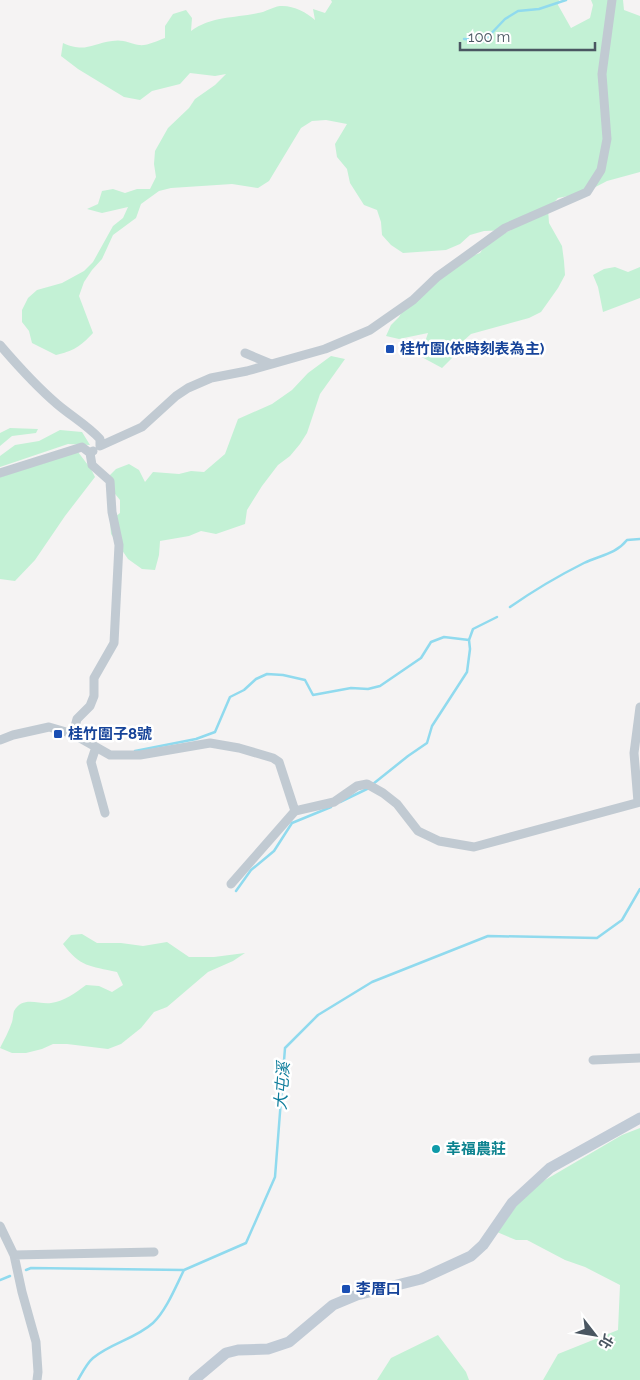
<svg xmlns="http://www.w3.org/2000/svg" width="640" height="1380" font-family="Raleway,'Noto Sans TC',sans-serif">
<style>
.green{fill:#c3f1d5}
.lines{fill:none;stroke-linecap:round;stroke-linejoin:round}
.stream{stroke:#90daee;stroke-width:2.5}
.street{stroke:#c1cad2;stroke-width:9}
.secondary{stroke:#c1cbd6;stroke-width:11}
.transit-dot{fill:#1a4fb4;stroke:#fff;stroke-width:2}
.culture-dot{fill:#0f9aa8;stroke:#fff;stroke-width:2}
.labels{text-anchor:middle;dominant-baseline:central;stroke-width:5;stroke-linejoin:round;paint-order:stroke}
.transit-label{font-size:15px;font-weight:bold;fill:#164399;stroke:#fff;text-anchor:start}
.culture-label{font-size:15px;font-weight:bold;fill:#0d838f;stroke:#fff;text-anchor:start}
.water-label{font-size:16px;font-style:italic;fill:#0c7c9b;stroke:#fff}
</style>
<rect width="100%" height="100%" fill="#f5f3f3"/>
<path class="green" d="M331,0H559L558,5L571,28L590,18L593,5L591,0H623L624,10L640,16V172L607,181L584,193L558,198L548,209L549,223L562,246L564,261L565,275L558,288L541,312L529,318L471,334L461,343L453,357L442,368L418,355L424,345L428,333L399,339L386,336L391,325L399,317L406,304L466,258L480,253L488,242L511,230L484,231L470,235L460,244L446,250L403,253L391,245L382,235L381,222L377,210L364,205L350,183L347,169L337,157L335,144L347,124L326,120L312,121L301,128L269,181L258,188L232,184L171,188L159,191L141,204L136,218L113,235L102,259L92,270L84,282L79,296L93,333C80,347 73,351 56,355L32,343L29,331L22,322V310L28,298L37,290L62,283L84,271L93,262L113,226L123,218L128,207L102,213L87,209L98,204L102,191L113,189L125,193L137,189H150L156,177L154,164L155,151L168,128L189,108L195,99L215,85L226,74L215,76L190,73L180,84L152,91L140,100L124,97L78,69L61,56L63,43C85,53 91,44 112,41C123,39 129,43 139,45C147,46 157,41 165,38V26L173,14L186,10L192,18L191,31C211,16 235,18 258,13C266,12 272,7 280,6C293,5 306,12 315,20L313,9L325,13L332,2Z
M615,267L628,272L640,267V298L603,312L598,287L593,275L604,269Z
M331,356L345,359L320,394L307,433L300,444L290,456L278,465L262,486L247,510L245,524L216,534L201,531L189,536L160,541L159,555L155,570L142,569L128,559L111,534L110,521L120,513V500L111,489L107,478L116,469L129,464L139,470L145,482L153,472L179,474L191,471L204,472L225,454L238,419L272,404L292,390L308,373Z
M10,428L38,429L36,433L12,436L0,446V433Z
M60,430L82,432L90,445L68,444L0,467V456L15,445L39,441Z
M78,452L91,469L95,477L65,516L35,560L15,581L0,579V477Z
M82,934L97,943H121L143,946L167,942L189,957H214L245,953L233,961L208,972L167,1007L154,1012L141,1028L121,1044L108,1049L67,1044H53L42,1049L26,1053H12L0,1048C4,1040 9,1031 12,1022C13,1019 13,1014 14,1011C23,995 39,1005 51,1003C65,1001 75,993 86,985L99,986L112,992L123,985L117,972C90,966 80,967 63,944L71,935Z
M640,1128V1380H543L558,1354L618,1330L620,1285L585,1267L565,1260L527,1240H516L497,1232L517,1205L540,1183L622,1135Z
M438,1335L466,1372L469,1380H377L391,1358Z"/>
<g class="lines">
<path class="stream" d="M464,39L484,41L505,19L518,11L539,9L566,0
M510,607C533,591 558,576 584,563C600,555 615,555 627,540L640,539
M135,751L196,739L215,732L230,697L244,690L256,679L267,674L283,675L305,680L313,695L351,688L368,689L380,686L421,658L431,642L444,637L469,640
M373,784L408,756L427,743L432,726L467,672L470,649L469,640L473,629L497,617
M340,802L369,788
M236,891L251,870L274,851L292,823L331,807
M26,1270L31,1268L184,1270L246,1243L275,1177L285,1048L318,1015L372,982L488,936L597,938L622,920L640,889
M0,1280L10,1276
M78,1380C82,1373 87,1363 93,1358C111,1343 135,1339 153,1323C166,1311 176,1286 184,1270"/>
<path class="street" d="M0,345C18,366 36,386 57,404C71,416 87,425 100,439V446L142,427L176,396L188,388L211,378L247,371L325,349L370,330L413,300L437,277L505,228L587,192L601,170L607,139L602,74L612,0
M245,353L271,364
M90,453L92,465L110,481L112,512L119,545L114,643L94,678V696L90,706L77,719L73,734L110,755H140L210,743L239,748L273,758L279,762L295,811L334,802L357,786L367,784L383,793L397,804L418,831L439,841L474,847L640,802
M0,473L82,447L90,453L93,451
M0,740L13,735L49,727L73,734
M96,747L91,762L105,813
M638,802L634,753L640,707
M231,884L295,811
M593,1060L640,1058
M0,1226L14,1255L22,1292L36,1342L38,1372L37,1380
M14,1255L154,1252"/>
<path class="secondary" d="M194,1380L226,1353L238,1350L268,1349L289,1342L333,1305L357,1295L421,1279L471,1256L483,1245L512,1203L550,1168L640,1118"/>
</g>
<g class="transit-dot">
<rect x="385" y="344" width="10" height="10" rx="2.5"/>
<rect x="53" y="729" width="10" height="10" rx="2.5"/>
<rect x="341" y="1284" width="10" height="10" rx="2.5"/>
</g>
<circle class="culture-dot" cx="436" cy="1149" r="5"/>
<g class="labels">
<g class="transit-label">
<text x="400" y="349">桂竹圍(依時刻表為主)</text>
<text x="68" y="734">桂竹圍子8號</text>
<text x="356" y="1289">李厝口</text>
</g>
<g class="culture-label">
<text x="446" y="1149">幸福農莊</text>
</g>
<g class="water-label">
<text transform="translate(282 1086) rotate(-86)">大屯溪</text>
</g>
</g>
<g transform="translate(595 1335) rotate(121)" stroke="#ffffff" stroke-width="4" paint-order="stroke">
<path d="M0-4L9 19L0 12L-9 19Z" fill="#4a5661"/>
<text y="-8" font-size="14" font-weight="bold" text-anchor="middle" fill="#4a5661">北</text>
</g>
<path d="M460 42v8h135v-8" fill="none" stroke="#4a5661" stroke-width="2.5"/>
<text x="468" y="42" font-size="15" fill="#4a5661" stroke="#ffffff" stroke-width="4" paint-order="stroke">100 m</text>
</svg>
